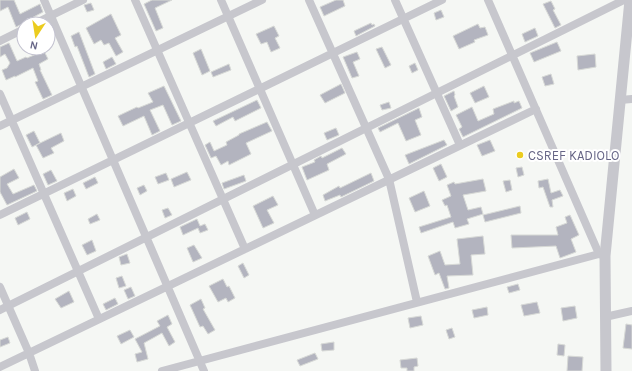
<svg xmlns="http://www.w3.org/2000/svg" width="632" height="371" font-family="Karla,sans-serif">
<style>
.building{fill:#b3b4bf;stroke:#d7d9d6}
.lines{fill:none;stroke-linecap:round;stroke-linejoin:round}
.minor{stroke:#c7c7cd;stroke-width:8}
.tertiary{stroke:#c7c7cd;stroke-width:11}
.poi-dot{fill:#ebcc1f;stroke:#fff;stroke-width:1.5}
.labels{text-anchor:middle;dominant-baseline:central;stroke-width:4;stroke-linejoin:round;paint-order:stroke}
.poi-label{font-size:13px;fill:#666586;stroke:#fff;text-anchor:start}
</style>
<rect width="100%" height="100%" fill="#f5f7f4"/>
<path class="building" d="M0,0H14L20,14L40,4L43,12L26,21L27,24H22L16,27L8,7L0,11Z
M152,0H172L155,8L163,28L156,31L144,4Z
M336,0H343L345,6L324,16L320,7Z
M551,1L555,9L553,10L561,25L555,28L543,4Z
M91,3L94,10L87,12L84,5Z
M441,10L444,17L436,20L434,13Z
M111,14L121,35L115,38L123,52L116,56L109,43L104,45L101,40L94,44L86,28Z
M371,23L372,25L374,24L375,26L356,36L354,31Z
M478,24L480,28L485,27L488,35L474,40L475,42L459,49L453,36Z
M274,26L279,36L275,38L280,48L271,52L267,42L261,44L256,34Z
M535,28L538,36L525,42L522,34Z
M79,32L95,74L89,77L77,46L75,47L71,36Z
M557,42L561,51L534,62L530,53Z
M9,43L17,61L26,57L27,58L44,51L48,59L39,64L41,70H40L52,95L43,99L35,82L38,81L33,68L15,77V76L6,80L2,70L7,68L10,63L5,54L0,57V47Z
M382,47L391,65L385,68L376,49Z
M201,49L210,71L202,75L193,53Z
M357,52L360,59L353,62L359,76L352,78L343,57Z
M595,54L596,67L578,70L577,56Z
M112,57L116,64L106,69L103,62Z
M415,63L418,70L412,73L409,66Z
M229,64L231,70L213,77L211,72Z
M551,74L554,84L545,86L542,77Z
M341,84L345,93L325,103L320,95Z
M164,86L181,121L172,125L163,105L150,110L160,131L152,135L144,116L123,126L118,116L137,107L138,108L153,102L148,93Z
M484,86L489,97L475,103L470,93Z
M454,91L455,95L454,96L458,107L451,111L444,96Z
M257,100L261,108L235,121L233,117L216,126L213,121Z
M514,101V103L519,101L522,108L463,137L459,129L462,127L456,115L472,107L478,121L494,114L493,109Z
M389,102L391,108L382,110L380,105Z
M419,108L422,117L415,120L421,135L406,141L398,123L380,132L378,128Z
M267,122L272,131L246,143L251,154L229,165L228,161L221,165L216,156L211,158L205,145L210,142L214,151L227,145L226,142L239,135V134Z
M336,128L339,135L327,140L324,133Z
M34,131L40,143L32,147L26,135Z
M61,133L64,141L51,148L54,153L43,158L36,145Z
M444,140L447,145L409,164L405,155Z
M490,140L495,151L482,156L477,145Z
M342,148L346,154L327,164L329,170L307,180L302,167L315,162L314,160L321,156L322,158Z
M441,164L447,177L439,181L433,168Z
M522,167L524,175L518,177L516,168Z
M14,169L19,178L7,184L13,194L34,185L37,191L7,205L0,192V177Z
M51,170L57,181L48,185L43,174Z
M187,172L191,180L174,187L171,179Z
M166,173L169,180L158,184L155,177Z
M371,173L374,181L341,197L340,195L325,201L323,195L339,186L340,188Z
M244,175L246,181L224,189L222,183Z
M95,177L98,183L86,189L83,183Z
M483,179L486,191L463,195L468,210L481,207L483,214L467,219L469,224L455,228L453,222L421,233L419,227L451,217L447,205L445,206L442,200L451,196L447,185L454,182L455,184Z
M548,179L551,193L560,190L563,196L552,200L553,207H550L543,187L539,188L538,181Z
M510,180L512,190L506,192L503,181Z
M144,185L147,191L140,195L137,188Z
M73,189L76,196L67,201L64,193Z
M424,191L430,206L415,212L409,198Z
M273,196L278,205L267,210L274,223L263,228L253,206Z
M520,206L521,213L485,222L483,215Z
M168,208L172,215L165,218L162,210Z
M27,212L30,219L18,225L15,218Z
M97,214L100,220L90,224L88,219Z
M570,215L579,235L571,239L576,252L560,258L556,246L512,248L511,235H558L556,227L567,223L565,217Z
M197,219L200,226L205,224L208,230L200,233L198,228L183,235L180,227Z
M483,236L485,254L471,255L473,275L447,276L449,288L445,289L439,273L435,275L428,256L440,251L445,265L460,264L457,239Z
M92,240L96,251L87,255L82,245Z
M194,245L202,258L193,262L187,248Z
M127,254L130,263L121,265L119,257Z
M243,263L249,275L244,278L238,266Z
M122,276L126,286L119,288L116,278Z
M223,279L227,287L229,286L235,298L228,302L226,298L218,302L209,286Z
M518,284L520,290L509,293L507,287Z
M131,287L135,296L128,299L124,290Z
M69,291L74,302L61,308L55,299Z
M115,298L118,304L106,310L103,304Z
M201,299L205,308L203,309L215,330L208,334L203,326L200,327L190,305Z
M537,302L540,313L524,316L521,305Z
M575,306L577,318L563,321L561,308Z
M487,307L488,315L474,318L472,310Z
M168,315L172,324L167,327L175,342L169,346L162,333L144,343L148,359L137,362L135,354L142,352L135,339L160,326L157,321Z
M421,316L423,325L410,328L408,318Z
M626,324L632,325V349L623,348Z
M452,328L455,337L449,339L446,330Z
M130,330L134,337L121,344L117,336Z
M8,337L10,343L0,347V340Z
M334,342V350L322,351L321,344Z
M558,344L565,345L564,356L557,355Z
M315,353L318,359L300,366L297,360Z
M568,356L583,357L582,371H567Z
M417,358L418,366L414,367V371H407V368H401L400,360Z"/>
<g class="lines">
<path class="minor" d="M44,0L204,371
M135,0L245,249
M221,0L315,215
M309,0L389,179L417,302
M395,0L460,145
M488,0L599,254
M34,24L83,0
M0,41L24,29
M0,94L99,319
M620,100L632,99
M0,126L262,0
M0,215L442,0
M0,287L29,353L35,371
M0,310L624,0
M605,317L632,311
M0,367L536,109
M162,371L599,254L605,256"/>
<path class="tertiary" d="M606,371L605,256L630,0"/>
</g>
<circle class="poi-dot" cx="520" cy="155" r="4"/>
<g class="labels">
<g class="poi-label">
<text x="528" y="155">CSREF KADIOLO</text>
</g>
</g>
<g transform="translate(36 36) rotate(192)"><circle r="19" fill="#ffffff" stroke="#c2c1cf"/>
<path d="M0-3L7 15L0 10L-7 15Z" fill="#ebcc1f"/>
<text y="-6" font-size="11" font-weight="bold" text-anchor="middle" fill="#666586">N</text>
</g>
</svg>
